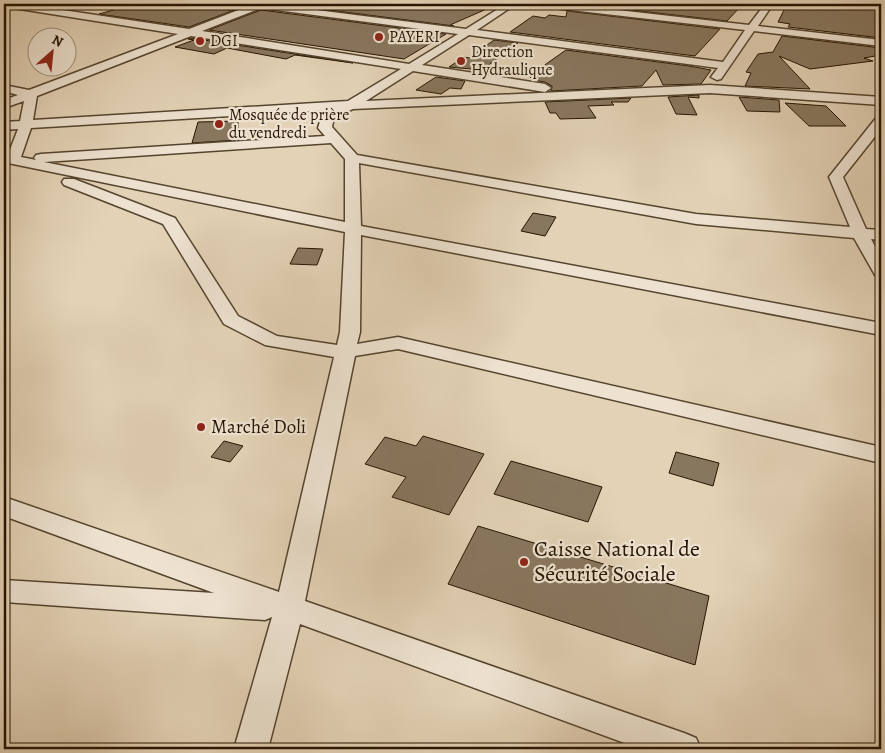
<svg xmlns="http://www.w3.org/2000/svg" width="885" height="753" font-family="Alegreya,serif">
<style>
.building{fill:#88775f;stroke:#261401}
.lines{fill:none;stroke-linecap:round;stroke-linejoin:round}
.minor-casing{stroke:#55442e;stroke-width:3}
.minor{fill:#ede2d0;fill-rule:evenodd}
.poi-dot{fill:#8f2418;stroke:#ede2d0;stroke-width:2}
.labels{text-anchor:middle;dominant-baseline:central;stroke-width:4.5;stroke-linejoin:round;paint-order:stroke}
.far-poi-label{font-size:16px;fill:#261401;stroke:#ede2d0;text-anchor:start}
.poi-label{font-size:19px;fill:#261401;stroke:#ede2d0;text-anchor:start}
.near-poi-label{font-size:22px;fill:#261401;stroke:#ede2d0;text-anchor:start}
</style>
<rect width="100%" height="100%" fill="#e3d2b6"/>
<filter id="stains"><feTurbulence type="fractalNoise" baseFrequency=".004" numOctaves="4"/><feColorMatrix values="0 0 0 0 .2 0 0 0 0 .09 0 0 0 0 .02 0 0 0 .5 -.17"/></filter>
<radialGradient id="worn" r=".72"><stop offset=".6" stop-color="#630" stop-opacity="0"/><stop offset="1" stop-color="#630" stop-opacity=".3"/></radialGradient>
<path class="building" d="M135,4L164,6L182,4L230,10V4L245,6L189,27L99,14Z
M282,4H498L450,25L454,26Z
M579,4H718L741,6L727,21Z
M787,4L881,6V38L788,27L790,24L778,22Z
M261,10L446,34L404,59L209,30Z
M567,11L720,29L695,56L510,32L533,16L545,18L549,15L566,17Z
M782,36L881,48V55L864,58L873,61L810,69L779,56L810,89L745,86L751,73L746,72L758,54L773,52Z
M191,38L353,63L295,55L286,59L227,48L214,54L175,47L194,40L188,39Z
M494,40L518,43L482,70L449,67L464,57L469,58Z
M566,50L689,66L711,70L701,84L663,85L656,70L642,86L551,91L552,86L545,82L533,80L529,76Z
M436,77L465,81L461,89L450,88L441,94L416,90Z
M699,95V98L688,97L697,115L676,114L668,97Z
M739,97L779,100L780,112L747,111Z
M631,98L628,102H611L614,105L588,106L596,118L560,119L556,113H550L545,102Z
M785,103L826,106L846,126H809Z
M238,121V140L192,143L198,122Z
M533,213L556,217L545,236L521,231Z
M298,248L323,249L317,265L290,264Z
M423,436L484,454L449,515L392,497L406,477L365,464L385,437L416,446Z
M224,441L243,446L230,462L211,457Z
M676,452L719,463L713,486L669,473Z
M511,461L602,487L588,522L494,494Z
M478,526L709,596L695,665L448,584Z"/>
<g class="lines">
<g class="minor-casing">
<path id="minor" d="M4,4H23L189,29L249,6L246,4H269L466,29L506,4H516L477,30L723,62L745,30L544,7L540,4H565L749,25L765,4H773L758,26L881,40V46L754,31L721,79L717,80L711,77L718,68L469,35L422,65L545,84L551,88L545,92L413,71L366,101L710,85L881,97V105L710,93L353,109L334,117L332,127L357,155L696,214L850,227L829,177L876,118L881,117V129L843,177L866,229L881,230V240L871,239L881,258V276L875,275L854,238L696,224L359,163L361,226L881,323V335L361,235L360,332L357,344L398,337L881,447V463L398,349L355,356L305,601L684,733L696,738L701,749H641L300,624L268,749H234L272,617L265,620L4,602V580L214,593L4,516V497L279,592L334,357L265,345L224,324L163,224L64,185L62,182L64,179H74L175,218L238,316L277,336L337,345L340,332L345,232L8,163L6,160L18,129L4,130V122L20,121L24,101L4,108V100L18,95L4,91V85L29,90L178,34L7,7ZM261,8L458,34L409,64L202,31ZM191,36L401,69L348,101L33,120L37,96ZM329,110L322,115L318,128L325,136L41,154L36,155L34,158L36,160L21,157L31,128ZM331,143L345,159V222L44,162Z"/>
</g>
<use href="#minor" class="minor"/>
</g>
<g class="poi-dot">
<circle cx="379" cy="37" r="5"/>
<circle cx="200" cy="41" r="5"/>
<circle cx="461" cy="61" r="5"/>
<circle cx="219" cy="124" r="5"/>
<circle cx="201" cy="427" r="5"/>
<circle cx="524" cy="562" r="5"/>
</g>
<g class="labels">
<g class="far-poi-label">
<text x="389" y="37">PAYERI</text>
<text x="210" y="41">DGI</text>
<text x="471" y="52">Direction<tspan x="471" dy="18">Hydraulique</tspan></text>
<text x="229" y="115">Mosquée de prière<tspan x="229" dy="18">du vendredi</tspan></text>
</g>
<g class="poi-label">
<text x="211" y="427">Marché Doli</text>
</g>
<g class="near-poi-label">
<text x="534" y="549">Caisse National de<tspan x="534" dy="25">Sécurité Sociale</tspan></text>
</g>
</g>
<rect width="885" height="753" fill="none" stroke="#e3d2b6" stroke-width="20"/>
<rect x="5" y="5" width="875" height="743" fill="none" stroke="#261401" stroke-width="2.5"/>
<rect x="10" y="10" width="865" height="733" fill="none" stroke="#261401"/>
<g transform="translate(52 52) rotate(27)"><circle r="24" fill="#ede2d0" stroke="#9d907d"/>
<path d="M0-4L9 19L0 12L-9 19Z" fill="#8f2418"/>
<text y="-8" font-size="14" font-weight="bold" text-anchor="middle" fill="#261401">N</text>
</g>
<rect width="100%" height="100%" filter="url(#stains)"/>
<rect width="100%" height="100%" fill="url(#worn)"/>
</svg>
